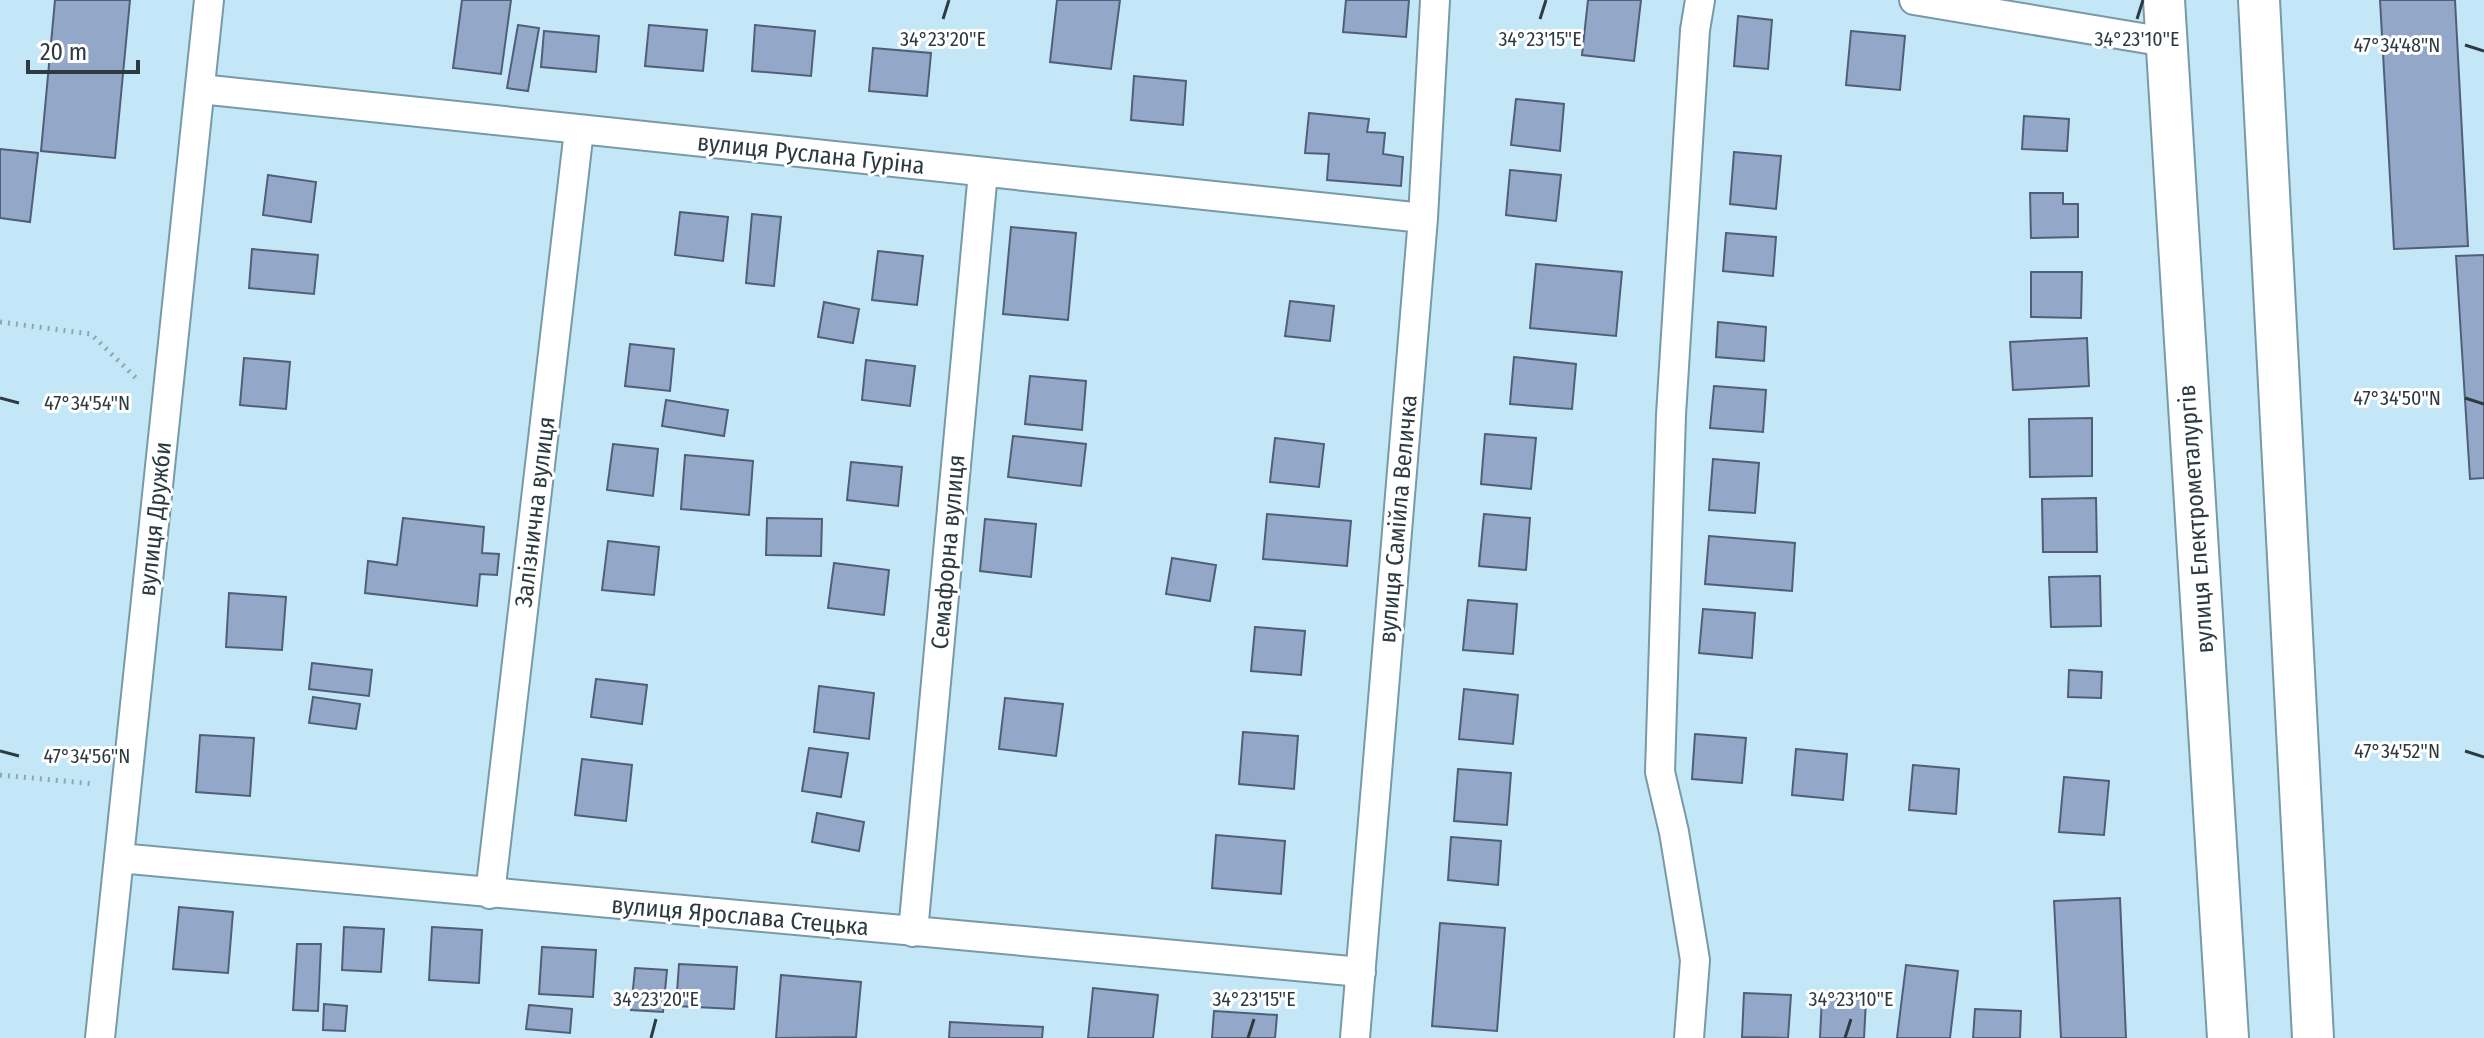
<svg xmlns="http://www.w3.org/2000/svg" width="2484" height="1038" font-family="'Fira Sans Condensed',sans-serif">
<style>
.building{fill:#93a8c8;stroke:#505f77;stroke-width:2}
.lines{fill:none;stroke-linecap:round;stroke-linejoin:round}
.minor-casing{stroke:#7899a7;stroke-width:32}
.secondary-casing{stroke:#7899a7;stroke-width:44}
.path{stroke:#8ba7b3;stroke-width:5;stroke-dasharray:2 6;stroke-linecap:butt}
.minor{stroke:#fff;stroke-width:28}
.secondary{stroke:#fff;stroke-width:40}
.ticks{fill:none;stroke:#2d3b41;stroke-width:3}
.labels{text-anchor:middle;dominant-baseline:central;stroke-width:6;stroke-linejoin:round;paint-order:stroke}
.street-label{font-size:24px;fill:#2d3b41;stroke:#fff}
.ticks-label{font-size:20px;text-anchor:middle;fill:#2d3b41;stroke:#fff;stroke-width:6;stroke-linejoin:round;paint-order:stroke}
</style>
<rect width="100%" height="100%" fill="#c4e7f7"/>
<path class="building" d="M55,0H130L115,158L41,151Z
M462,0H511L501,74L453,68Z
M1057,0H1120L1111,69L1050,62Z
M1346,0H1409L1406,37L1343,32Z
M1588,0H1641L1634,61L1582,55Z
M2380,0H2455L2468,246L2394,249Z
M1738,16L1772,20L1768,69L1734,66Z
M518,25L539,28L528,91L507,88Z
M649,25L707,30L703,71L645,66Z
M755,25L815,31L811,76L752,71Z
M544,31L599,36L596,72L541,67Z
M1851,31L1905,36L1900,90L1846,85Z
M873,48L931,53L927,96L869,91Z
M1134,76L1186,81L1183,125L1131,120Z
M1516,99L1564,104L1560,151L1511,145Z
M1309,113L1369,119L1367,132L1385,133L1383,154L1403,157L1401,186L1327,180L1329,154L1305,153Z
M2024,116L2069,119L2067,151L2022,149Z
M0,149L38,153L30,222L0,218Z
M1734,152L1781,156L1776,209L1730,204Z
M1510,170L1561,175L1556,221L1506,215Z
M268,175L316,182L311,222L263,215Z
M2030,193H2063V204H2078V237L2031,238Z
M680,212L728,217L723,261L675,255Z
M752,214L781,217L774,286L746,283Z
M1011,227L1076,233L1068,320L1003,314Z
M1726,233L1776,237L1773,276L1723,271Z
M252,249L318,255L314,294L249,288Z
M878,251L923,256L917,305L872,300Z
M2484,255V478L2470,479L2456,256Z
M1536,264L1622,272L1616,336L1530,328Z
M2031,272H2082L2081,318L2031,317Z
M1290,301L1334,306L1330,341L1285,336Z
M824,302L859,309L853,343L818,337Z
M1718,322L1766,327L1764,361L1716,357Z
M2087,338L2089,386L2013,390L2010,342Z
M630,344L674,349L670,391L625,386Z
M1514,357L1576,364L1572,409L1510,404Z
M244,358L290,362L286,409L240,405Z
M866,360L915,366L910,406L862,400Z
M1030,376L1086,381L1082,430L1025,424Z
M1714,386L1766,390L1763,432L1710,428Z
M666,400L728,410L724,436L662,426Z
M2092,418V476L2030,477L2029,419Z
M1485,434L1536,438L1531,489L1481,484Z
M1013,436L1086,444L1081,486L1008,477Z
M1275,438L1324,444L1319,487L1270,482Z
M613,444L658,449L653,496L607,490Z
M685,455L753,461L749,515L681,509Z
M1713,459L1759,463L1755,513L1709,510Z
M851,462L902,467L898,506L847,500Z
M2096,498L2097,552H2043L2042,499Z
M1267,514L1351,521L1347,566L1263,559Z
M1484,514L1530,518L1526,570L1479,566Z
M403,518L484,527L482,553L499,554L497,575L480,574L477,606L365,593L368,561L397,565Z
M767,518L822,519L821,556L766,555Z
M985,519L1036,524L1031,577L980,571Z
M1709,536L1795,543L1792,591L1705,584Z
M608,541L659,547L654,595L602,590Z
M1172,558L1216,565L1210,601L1166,594Z
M834,563L889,570L884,615L828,608Z
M2100,576L2101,626L2051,627L2049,577Z
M229,593L286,597L282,650L226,647Z
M1468,600L1517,604L1513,654L1463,650Z
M1703,609L1755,613L1752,658L1699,653Z
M1255,627L1305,631L1301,675L1251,671Z
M312,663L372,670L369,696L309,689Z
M2069,670L2102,672L2101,698L2068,697Z
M596,679L647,685L642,724L591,717Z
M819,686L874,693L869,739L814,732Z
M1464,689L1518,695L1513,744L1459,739Z
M313,697L360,704L356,729L309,723Z
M1005,698L1063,704L1056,756L999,749Z
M1243,732L1298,736L1294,789L1239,784Z
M1695,734L1746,738L1742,783L1692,779Z
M200,735L254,738L250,796L196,792Z
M809,748L848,753L841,797L802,791Z
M1796,749L1847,754L1843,800L1792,795Z
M582,759L632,765L626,821L575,815Z
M1913,765L1959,769L1956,814L1909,810Z
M1458,769L1511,773L1507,825L1454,821Z
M2064,777L2109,781L2104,835L2059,832Z
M817,813L864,822L859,851L812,842Z
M1216,835L1285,841L1281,894L1212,888Z
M1451,837L1501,841L1498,885L1448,880Z
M2120,898L2126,1038H2061L2054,901Z
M179,907L233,912L228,973L173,969Z
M1440,923L1505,928L1497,1031L1432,1026Z
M344,927L384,929L381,972L342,970Z
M432,927L482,930L479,983L429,980Z
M297,944H321L318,1011L293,1010Z
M542,947L596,950L593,997L539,994Z
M679,964L737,967L734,1009L676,1006Z
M1906,965L1958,971L1950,1038H1897Z
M635,968L667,970L663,1012L631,1010Z
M781,975L861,982L856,1037L776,1038Z
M1093,988L1158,995L1153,1038H1088Z
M1744,993L1791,995L1788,1038L1742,1037Z
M1822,997L1866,1000L1864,1038H1820Z
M324,1004L347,1006L345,1031L323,1030Z
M529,1005L572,1009L570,1033L526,1029Z
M1975,1009L2021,1011L2020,1038H1973Z
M1214,1011L1277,1015L1275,1038H1212Z
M950,1022L1043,1027L1042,1038H949Z"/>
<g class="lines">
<g class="minor-casing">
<path id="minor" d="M1914,0L2166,42
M200,89L1423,218
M119,858L1361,972
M490,894L579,130
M913,932L983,172
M100,1038L209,0
M1355,1038L1423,218L1435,0
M1689,1038L1695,960L1674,832L1660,772L1671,415L1695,30L1700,0"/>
</g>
<g class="secondary-casing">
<path id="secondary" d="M2164,0L2228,1038
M2259,0L2313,1038"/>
</g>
<path class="path" d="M0,322L91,334L136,378
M0,775L94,784"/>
<use href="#minor" class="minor"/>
<use href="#secondary" class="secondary"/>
</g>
<path class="ticks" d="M943,19L949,0M1540,19L1546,0M2137,19L2143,0M2465,45L2484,51M0,398L19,403M2465,398L2484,404M0,751L19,756M2465,751L2484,757M651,1038L656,1019M1248,1038L1254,1019M1845,1038L1851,1019"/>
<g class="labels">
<g class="street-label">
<text transform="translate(811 154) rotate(6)">вулиця Руслана Гуріна</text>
<text transform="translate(535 512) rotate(-83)">Залізнична вулиця</text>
<text transform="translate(155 519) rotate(-84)">вулиця Дружби</text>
<text transform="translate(1398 519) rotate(-85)">вулиця Самійла Величка</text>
<text transform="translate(2196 519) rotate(-94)">вулиця Електрометалургів</text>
<text transform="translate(948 552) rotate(-85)">Семафорна вулиця</text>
<text transform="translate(740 916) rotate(5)">вулиця Ярослава Стецька</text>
</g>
</g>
<g class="ticks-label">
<text x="943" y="46">34°23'20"E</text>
<text x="1540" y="46">34°23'15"E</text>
<text x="2137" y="46">34°23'10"E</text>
<text x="2397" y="52">47°34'48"N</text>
<text x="2397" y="405">47°34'50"N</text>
<text x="87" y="410">47°34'54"N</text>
<text x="2397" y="758">47°34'52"N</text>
<text x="87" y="763">47°34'56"N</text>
<text x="656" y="1006">34°23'20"E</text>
<text x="1851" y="1006">34°23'10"E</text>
<text x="1254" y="1006">34°23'15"E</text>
</g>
<path d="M28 60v12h110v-12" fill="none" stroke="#2d3b41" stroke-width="4"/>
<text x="40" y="60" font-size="24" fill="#2d3b41" stroke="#ffffff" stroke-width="6" paint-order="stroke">20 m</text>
</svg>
